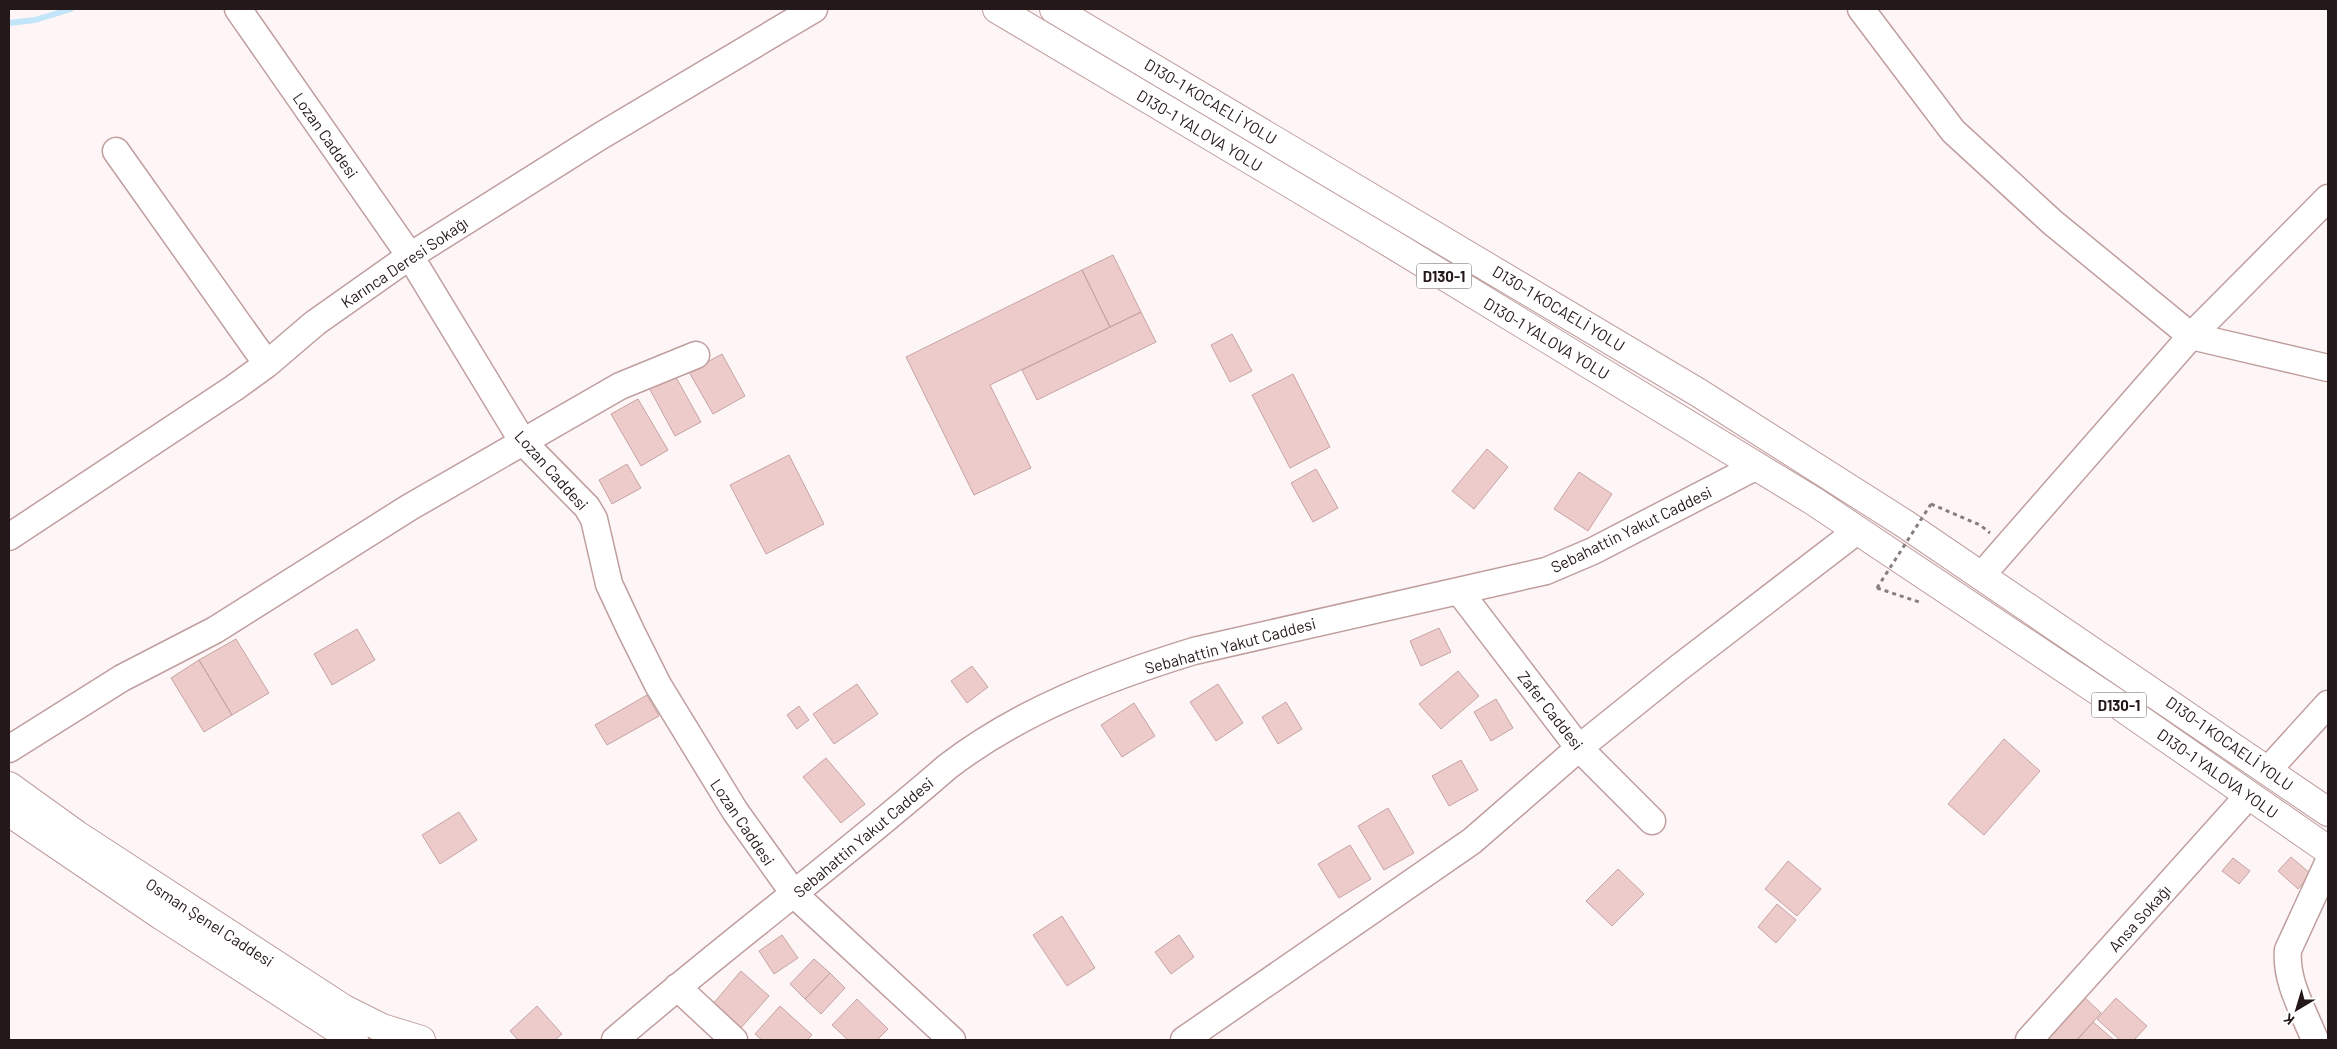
<svg xmlns="http://www.w3.org/2000/svg" width="2337" height="1049" font-family="Barlow,sans-serif">
<style>
.lines{fill:none;stroke-linecap:round;stroke-linejoin:round}
.stream{stroke:#c3e5fa;stroke-width:6}
.building{fill:#eecbcb;stroke:#c6a3a3}
.minor-casing{stroke:#c09e9e;stroke-width:29}
.major-casing{stroke:#c09e9e;stroke-width:30}
.highway-casing{stroke:#c09e9e;stroke-width:30}
.path{stroke:#887d7d;stroke-width:3;stroke-dasharray:4 4;stroke-linecap:butt}
.minor{stroke:#fff;stroke-width:26}
.major{stroke:#fff;stroke-width:28}
.highway{stroke:#fff;stroke-width:28}
.path-bridge{stroke:#887d7d;stroke-width:3;stroke-dasharray:4 4;stroke-linecap:butt}
.labels{text-anchor:middle;dominant-baseline:central;stroke-width:4;stroke-linejoin:round;paint-order:stroke}
.shield{fill:#fff;stroke:#665d5d;stroke-width:1}
.shield-label{font-size:15px;font-weight:bold;fill:#251818}
.street-label{font-size:16px;fill:#251818;stroke:#fff}
</style>
<rect width="100%" height="100%" fill="#fef6f6"/>
<g class="lines">
<path class="stream" d="M9,23L35,20L71,9"/>
</g>
<path class="building" d="M1113,255L1141,312L1110,327L1082,270Z
M1082,270L1110,327L990,385L1031,468L974,495L906,357Z
M1141,312L1156,342L1037,400L1022,370Z
M1232,334L1252,371L1230,382L1211,345Z
M722,354L745,396L713,414L689,372Z
M673,372L701,422L675,436L648,386Z
M1293,374L1330,447L1290,468L1252,395Z
M638,399L668,450L641,466L611,414Z
M1487,449L1508,467L1474,509L1452,491Z
M789,455L824,524L766,554L730,485Z
M627,464L641,488L612,504L599,480Z
M1316,469L1338,508L1313,522L1291,483Z
M1579,472L1612,494L1588,531L1554,509Z
M1439,628L1451,652L1421,666L1410,641Z
M357,629L375,660L332,685L314,654Z
M236,639L269,693L232,715L199,660Z
M199,660L232,715L204,732L171,678Z
M972,666L988,687L967,703L951,681Z
M1458,671L1479,696L1441,729L1419,704Z
M857,684L878,714L834,744L813,714Z
M1218,684L1243,723L1216,741L1190,702Z
M647,695L659,716L607,745L595,725Z
M1496,699L1513,728L1491,741L1474,712Z
M1286,702L1302,729L1278,744L1262,717Z
M1134,703L1155,736L1122,757L1101,725Z
M799,706L809,720L797,729L787,715Z
M2004,739L2040,771L1984,835L1948,804Z
M826,758L865,804L841,823L803,777Z
M1461,760L1478,790L1449,806L1432,776Z
M1388,808L1414,853L1384,870L1358,826Z
M459,812L477,840L440,864L422,835Z
M1350,845L1371,879L1339,898L1318,864Z
M2291,857L2311,874L2298,889L2278,871Z
M2233,858L2250,871L2239,884L2222,871Z
M1788,861L1821,889L1797,916L1765,889Z
M1618,869L1644,894L1612,926L1586,901Z
M1777,904L1796,920L1776,943L1758,927Z
M1062,916L1095,968L1067,986L1033,935Z
M782,935L798,958L774,974L759,951Z
M1179,935L1194,957L1171,974L1155,952Z
M814,959L830,973L805,999L790,984Z
M741,971L769,996L740,1029L712,1005Z
M830,973L845,988L821,1014L805,999Z
M2082,995L2101,1013L2077,1040H2043Z
M2116,998L2147,1026L2134,1040H2120L2097,1019Z
M857,999L888,1029L877,1040H848L832,1025Z
M537,1006L562,1034L555,1040H518L510,1031Z
M780,1006L812,1035L807,1040H762L755,1034Z
M2093,1022L2114,1040H2077Z"/>
<g class="lines">
<g class="minor-casing">
<path id="minor" d="M238,9L410,256L523,442L587,507L594,519L609,584L631,631L658,685L735,811L795,895L952,1040
M1861,9L1953,131L2052,222L2191,336L2328,368
M116,151L267,364
M9,537L234,388L267,364L315,323L410,256L599,137L814,9
M1981,576L2191,336L2328,198
M1459,591L1579,748L1652,821
M9,749L122,678L215,630L410,507L620,386L696,355
M2268,770L2328,704
M677,987L734,1040
M615,1040C724,946 839,861 947,767C1020,711 1106,678 1194,651L1546,571L1593,551L1757,466
M1184,1040L1472,841L1579,748L1676,670L1849,537
M2029,1040L2249,795
M2315,1040C2304,1012 2285,981 2288,950L2328,863"/>
</g>
<g class="major-casing">
<path id="major" d="M9,786L77,835L344,1009L382,1028L421,1040
M9,812L162,916L354,1040"/>
</g>
<g class="highway-casing">
<path id="highway" d="M997,9L1392,244L1815,502L2116,703L2328,850
M1054,9L1699,393L1905,524L2328,812"/>
</g>
<path class="path" d="M1931,504L1980,525L1990,533
M1877,588L1922,603"/>
<use href="#minor" class="minor"/>
<use href="#major" class="major"/>
<use href="#highway" class="highway"/>
<path class="path-bridge" d="M1877,588L1931,504"/>
</g>
<g class="labels">
<g class="shield">
<rect x="1416.5" y="263.5" width="55" height="25" rx="4"/>
<rect x="2091.5" y="692.5" width="55" height="25" rx="4"/>
</g>
<g class="shield-label">
<text x="1444" y="276">D130-1</text>
<text x="2119" y="705">D130-1</text>
</g>
<g class="street-label">
<text transform="translate(1211 101) rotate(31)">D130-1 KOCAELİ YOLU</text>
<text transform="translate(1200 130) rotate(31)">D130-1 YALOVA YOLU</text>
<text transform="translate(326 135) rotate(55)">Lozan Caddesi</text>
<text transform="translate(404 262) rotate(-34)">Karınca Deresi Sokağı</text>
<text transform="translate(1559 308) rotate(31)">D130-1 KOCAELİ YOLU</text>
<text transform="translate(1547 338) rotate(31)">D130-1 YALOVA YOLU</text>
<text transform="translate(552 470) rotate(48)">Lozan Caddesi</text>
<text transform="translate(1631 529) rotate(-26)">Sebahattin Yakut Caddesi</text>
<text transform="translate(1230 645) rotate(-15)">Sebahattin Yakut Caddesi</text>
<text transform="translate(1551 710) rotate(52)">Zafer Caddesi</text>
<text transform="translate(2230 743) rotate(35)">D130-1 KOCAELİ YOLU</text>
<text transform="translate(2218 773) rotate(35)">D130-1 YALOVA YOLU</text>
<text transform="translate(743 822) rotate(56)">Lozan Caddesi</text>
<text transform="translate(863 837) rotate(-40)">Sebahattin Yakut Caddesi</text>
<text transform="translate(2139 918) rotate(-48)">Ansa Sokağı</text>
<text transform="translate(210 922) rotate(33)">Osman Şenel Caddesi</text>
</g>
</g>
<rect width="2337" height="1049" fill="none" stroke="#251818" stroke-width="20"/>
<g transform="translate(2297 1009) rotate(218)" stroke="#ffffff" stroke-width="4" paint-order="stroke">
<path d="M0-4L9 19L0 12L-9 19Z" fill="#251818"/>
<text y="-8" font-size="14" font-weight="bold" text-anchor="middle" fill="#251818">K</text>
</g>
</svg>
